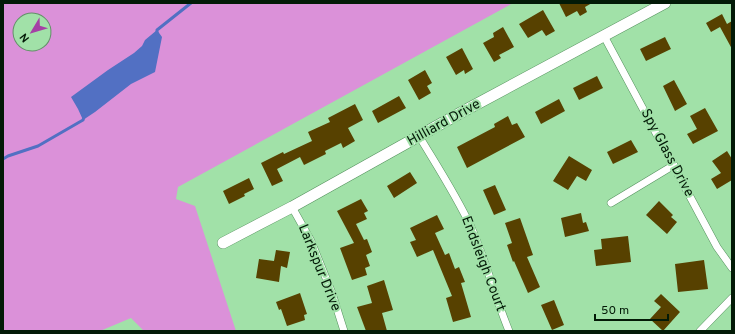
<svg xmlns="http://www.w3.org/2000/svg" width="735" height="334" font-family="Overpass,sans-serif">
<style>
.green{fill:#db91d9;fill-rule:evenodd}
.water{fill:#5270c3}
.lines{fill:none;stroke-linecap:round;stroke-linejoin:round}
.stream{stroke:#5270c3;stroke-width:3}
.building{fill:#574100}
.street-casing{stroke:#54915d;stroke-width:8}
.secondary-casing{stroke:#54915d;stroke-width:12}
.street{stroke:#fff;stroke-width:7}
.secondary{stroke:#fff;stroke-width:11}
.labels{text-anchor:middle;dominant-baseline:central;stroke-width:4;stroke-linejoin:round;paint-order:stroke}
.street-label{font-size:14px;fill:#031a07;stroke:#a1e1a8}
</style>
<rect width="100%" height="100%" fill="#a1e1a8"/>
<path class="green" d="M3,3H513L178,187L176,199L195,206L236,331H144L131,318L100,331H3ZM20,20H44V44H20Z"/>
<path class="water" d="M157,30L162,37L155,72L131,84L95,112L83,120L78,109L71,97L108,70L134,53L142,46L145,40Z"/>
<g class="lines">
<path class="stream" d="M157,34V30L191,3
M3,159L8,156L38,146L83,120L84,117"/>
</g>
<path class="building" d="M559,3H592L585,7L587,12L580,16L577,11L566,17Z
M543,10L555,31L546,36L542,30L528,38L519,24Z
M722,14L727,24L732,21V49L720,27L711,32L706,23Z
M503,27L514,47L499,55L501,58L494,62L483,43L494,37L493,33Z
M665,37L671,49L646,61L640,49Z
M462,48L473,69L465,74L464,70L456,75L446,57Z
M425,70L432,83L427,86L431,93L419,100L408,80Z
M597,76L603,88L579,100L573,88Z
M674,80L687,104L675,111L663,86Z
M399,96L406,108L378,123L372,111Z
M559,99L565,111L541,124L535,112Z
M355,104L363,120L348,128L355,141L343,148L341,143L325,151L326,154L304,165L300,157L277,169L283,181L272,186L261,163L283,152L284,154L312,141L308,132L330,122L328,118Z
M705,108L718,131L693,144L687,134L697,129L690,116Z
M508,116L512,125L517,123L525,137L467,168L457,147L495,127L494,124Z
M631,140L638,152L613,164L607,152Z
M727,151L732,159V180L717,189L711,179L721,173L712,161Z
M569,156L592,170L586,181L577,176L568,190L553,181Z
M410,172L417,183L394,198L387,186Z
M249,178L254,189L244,194L245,196L229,204L223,191Z
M495,185L506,210L494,215L483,190Z
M361,199L368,211L364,213L367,219L356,224L364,240L367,239L372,252L366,255L370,266L365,268L367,275L352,280L340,248L354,243L337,211Z
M659,201L673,215L671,217L677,222L667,234L646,215Z
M581,213L583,223L586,222L589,231L565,237L561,218Z
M437,215L444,229L435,233L445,255L449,253L455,269L459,267L465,282L461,283L471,317L453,322L446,298L452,296L433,250L417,257L410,242L416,240L410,228Z
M520,218L533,255L527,257L540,287L528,293L514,261L513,262L507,245L512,243L505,223Z
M628,236L631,262L596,266L594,250L602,249L601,239Z
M276,250L290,252L287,268L281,266L279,282L256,278L259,259L274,261Z
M704,260L708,289L678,292L675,264Z
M384,280L393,310L382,313L387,331H366L357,307L372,303L367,286Z
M300,293L307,314L304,315L305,320L287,326L281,309L279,310L276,302Z
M661,294L680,312L663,331L650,319L661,307L654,301Z
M554,300L564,325L552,330L541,305Z"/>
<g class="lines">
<g class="street-casing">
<path id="street" d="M604,36L717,247L732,268
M419,136C437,166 456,195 471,227C486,261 495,297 509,331
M611,203L674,165
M292,207L311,241L332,293L344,331
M700,331L732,298"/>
</g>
<g class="secondary-casing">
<path id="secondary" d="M223,243L292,207L462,112L665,3"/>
</g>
<use href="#street" class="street"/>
<use href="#secondary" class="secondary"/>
</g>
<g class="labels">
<g class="street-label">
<text transform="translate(444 123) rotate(-29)">Hilliard Drive</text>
<text transform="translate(667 153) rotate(62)">Spy Glass Drive</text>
<text transform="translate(483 264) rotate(69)">Endsleigh Court</text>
<text transform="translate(319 268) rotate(68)">Larkspur Drive</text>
</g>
</g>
<rect width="735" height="334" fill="none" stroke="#031a07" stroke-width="8"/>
<g transform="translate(32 32) rotate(232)"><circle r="19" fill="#a1e1a8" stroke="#629168"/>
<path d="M0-3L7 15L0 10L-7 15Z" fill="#a540a5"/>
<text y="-6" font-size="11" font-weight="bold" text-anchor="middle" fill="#031a07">N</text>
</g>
<path d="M595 314v6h73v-6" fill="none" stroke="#031a07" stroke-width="2"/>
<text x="601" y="314" font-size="12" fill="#031a07" stroke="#a1e1a8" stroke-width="3" paint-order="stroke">50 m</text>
</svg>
